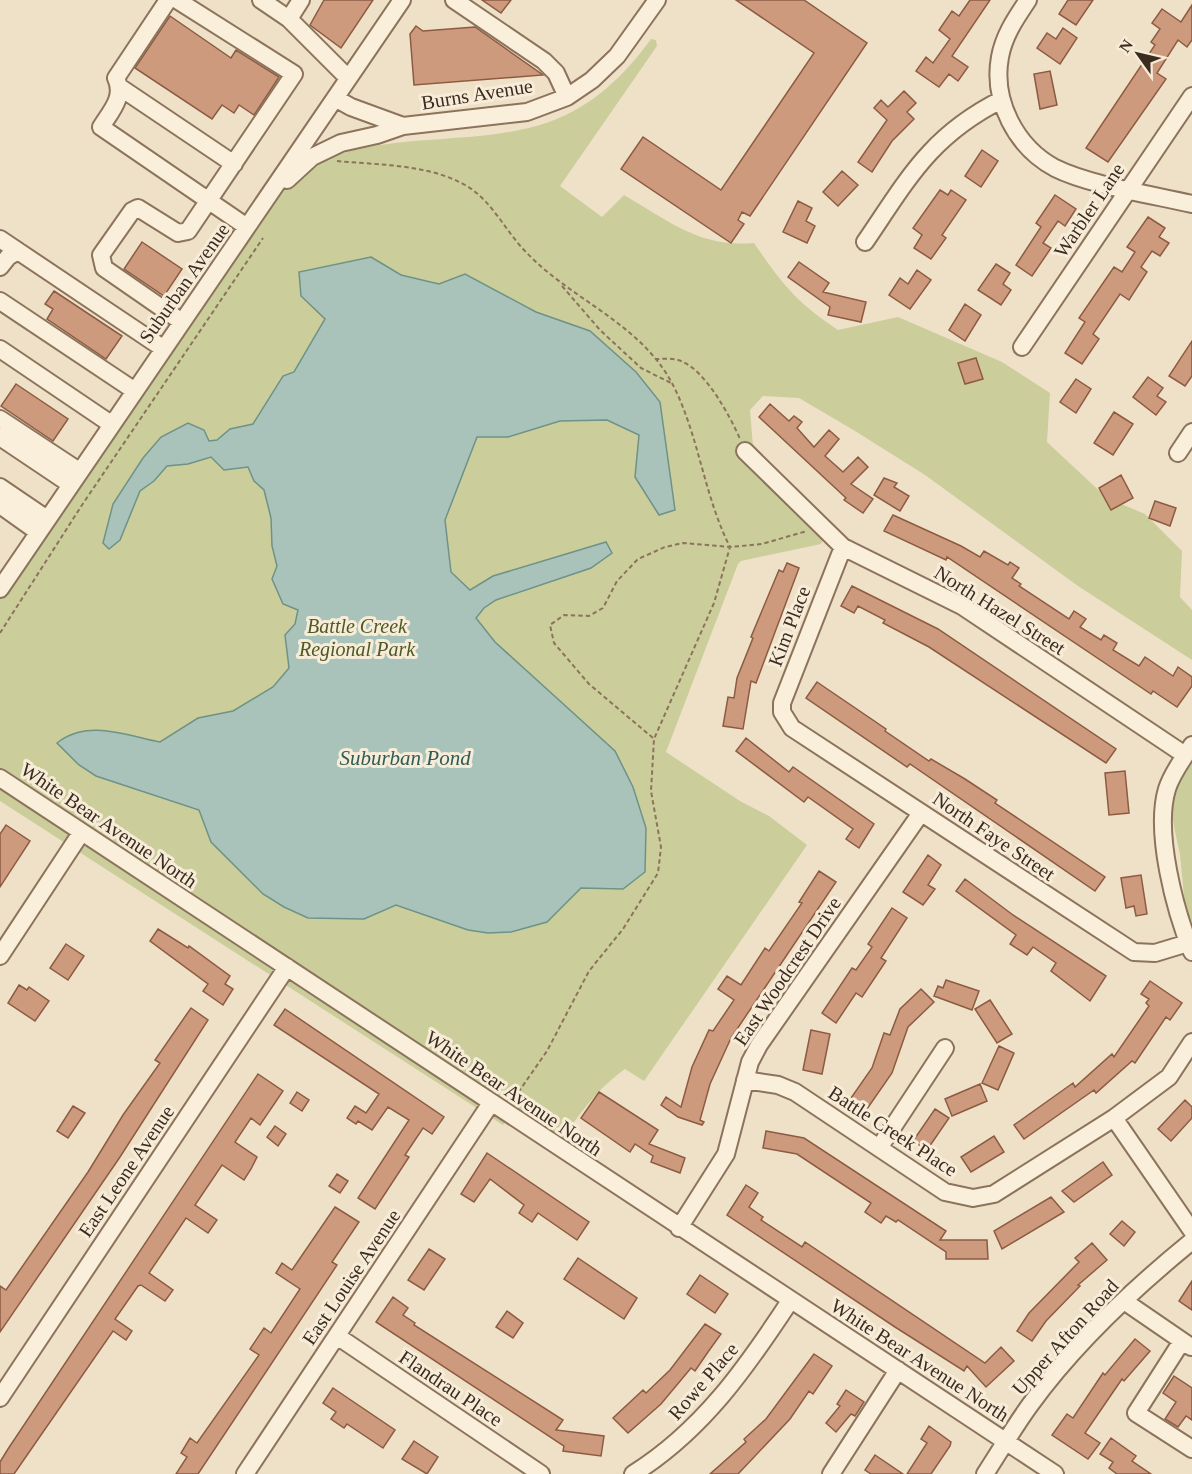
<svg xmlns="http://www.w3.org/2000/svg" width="1192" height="1474" font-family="'Times New Roman',serif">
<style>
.green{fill:#cbce9b}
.water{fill:#a9c3ba;stroke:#6f9287;stroke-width:1.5}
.building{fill:#ce9a7d;stroke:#8c5b41;stroke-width:1.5}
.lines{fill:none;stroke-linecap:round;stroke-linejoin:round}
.minor-casing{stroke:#8c735c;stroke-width:20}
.path{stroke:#8c735c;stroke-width:2;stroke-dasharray:4.5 3;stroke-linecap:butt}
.minor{stroke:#faefdb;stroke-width:16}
.labels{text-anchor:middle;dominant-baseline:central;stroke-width:6;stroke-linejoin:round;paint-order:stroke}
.street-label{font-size:20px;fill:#3c2c20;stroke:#f7ecd8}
.park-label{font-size:20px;font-style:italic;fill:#4f5926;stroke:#f7ecd8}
.water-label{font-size:21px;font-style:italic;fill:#2f5c57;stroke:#f7ecd8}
</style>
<rect width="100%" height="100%" fill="#efe1c8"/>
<path class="green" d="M651,39L656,40L657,46L560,186L602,217L624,195C669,221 700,248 754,243C783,285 796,302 838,330L898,317L1002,362L1050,393L1047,442L1107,498L1145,514L1182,551L1180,597L1192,610V660L1078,586L925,475L855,431L799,398L763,396L750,410L754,459L829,524L821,544L741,561L738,564L666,752L740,801L769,816L807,845L644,1081L625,1069C594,1092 580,1113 559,1145L511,1114L503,1125L0,801V575L284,165L332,159L331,157C401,132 479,146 549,122C592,107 625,75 651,39Z
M1192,758V923L1185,907L1180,855L1171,812L1177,780Z"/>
<path class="water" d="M371,257L401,275L439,284L465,274L536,312L590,331L636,372L660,402L675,510L659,515L635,477L639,435L607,420L560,421L508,437H477L445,520L451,572L470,590L493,576L606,542L612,553L591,568L496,600L484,608L476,618L495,642L615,751L633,787L646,828L645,872L623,889L581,888L547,922L511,932L488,933L468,930L396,905L364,919L308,918L284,907L263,894L211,842L199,810L96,776L79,765L57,743C87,719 125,735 160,742L198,718L233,711L273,687L289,668L285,635L295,624L298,610L283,604L272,579L277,566L272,546L271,518L264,490L254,481L248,467L224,470L211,457L188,464L167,466L154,481L140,491L120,540L109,549L103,543L113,504L143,458L161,437L188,423L204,430L209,441L217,440L230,429L253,424L283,376L294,372L325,319L301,296L299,272Z"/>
<path class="building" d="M324,0H373L341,48L310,25Z
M482,0H511L501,13Z
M736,0H804L867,43L750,216L742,212L738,220L744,224L731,243L621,169L643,137L721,190L814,53Z
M970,0H990L952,56L968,67L958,81L949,74L939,87L916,71L926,57L933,63L950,39L939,30L952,11L959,16Z
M1068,0H1093L1076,25L1059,14Z
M1192,5V40L1187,47L1178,40L1157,73L1166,79L1108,162L1086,148L1155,45L1151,42L1160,29L1152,23L1162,9L1181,22Z
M170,16L231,58L236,50L279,77L254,115L239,105L234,113L222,105L212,119L135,68Z
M416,26L423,31L475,27L543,75L414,85L410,34Z
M1063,28L1077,38L1060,64L1037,48L1047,33L1056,39Z
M1050,71L1057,105L1040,109L1034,74Z
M904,91L916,103L907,112L914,119L892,141L872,172L858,162L887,120L874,108L881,100L888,107Z
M982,150L998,161L981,187L965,176Z
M842,171L858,185L838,206L823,192Z
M940,190L948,195L951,190L966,200L942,235L946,238L931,259L914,248L922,235L913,228Z
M1055,195L1076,209L1065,226L1058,221L1043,243L1051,248L1032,276L1016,265L1041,227L1036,223Z
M798,201L812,208L806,221L815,226L807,243L783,232Z
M1148,217L1165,228L1159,237L1169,243L1160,256L1152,251L1141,267L1147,272L1129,300L1120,294L1093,334L1099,339L1082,364L1065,353L1085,322L1079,318L1114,267L1122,272L1135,252L1127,247Z
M142,242L182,269L164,296L124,269Z
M799,262L829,283L823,292L866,302L861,322L828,315L830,307L788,277Z
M996,264L1010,273L1003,284L1011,290L1001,305L978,290Z
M917,270L931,280L910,309L889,295L900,278L908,284Z
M54,291L122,336L106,359L47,319L53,309L45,304Z
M965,304L981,315L965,341L949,330Z
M1192,341V376L1185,386L1169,376Z
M976,358L983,379L965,384L958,363Z
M1148,377L1163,388L1157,396L1166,402L1156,415L1133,397Z
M1076,379L1091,389L1076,413L1060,402Z
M16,384L68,419L53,441L1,406Z
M770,404L789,421L794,416L802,422L797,428L814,447L829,430L839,439L825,456L843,472L858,457L868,467L851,484L873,499L863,513L844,500L846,498L759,417Z
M1114,412L1133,424L1113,455L1094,443Z
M1121,475L1133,498L1111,510L1099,488Z
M884,478L897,483L894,487L909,496L900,511L874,495Z
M1155,501L1176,508L1170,526L1149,518Z
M893,515L961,546L980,557L984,551L1008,565L1010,562L1019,568L1012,578L1021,584L1019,586L1069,619L1074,611L1086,619L1080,627L1101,640L1104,635L1117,643L1113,650L1139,666L1145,657L1173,676L1178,667L1192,677V686L1177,707L1153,691L1151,694L947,557L946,560L884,531Z
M787,563L799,568L756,683L751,681L743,729L723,726L728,697L734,698L737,678L753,638L751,637L779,570L783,572Z
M852,586L938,629L1116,749L1106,763L929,647L883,623L885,620L858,606L854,613L841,606Z
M817,682L886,729L885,731L929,761L931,759L965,779L997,800L995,803L1105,877L1095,891L910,764L907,767L806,698Z
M746,738L789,772L793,767L874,824L859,848L846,839L853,829L808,797L804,802L736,751Z
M1125,771L1129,813L1109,815L1105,773Z
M6,825L30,841L0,887V834Z
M928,855L941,865L928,885L935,889L923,905L903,892Z
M819,871L836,882L731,1038L710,1084L700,1120L704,1122L702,1125L678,1117L661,1105L666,1097L681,1107L692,1067L709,1030L713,1031L734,1000L718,989L727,976L741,985L765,948L769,951L802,903L799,902Z
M1141,875L1147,914L1136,916L1134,906L1126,908L1121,878Z
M965,879L1013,915L1106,976L1090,1001L1051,971L1056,963L1033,947L1027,955L1010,944L1016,935L956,891Z
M892,908L907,918L881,958L886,961L862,997L856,993L836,1023L822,1013L852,968L856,970L872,947L868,944Z
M158,929L188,948L189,946L230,976L225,984L233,989L223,1005L203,991L208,984L150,941Z
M66,944L84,956L68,980L50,968Z
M946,980L979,991L972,1010L934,996L938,986L943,988Z
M1150,981L1182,1003L1170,1020L1166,1017L1135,1063L1132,1061L1096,1093L1094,1090L1024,1139L1014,1125L1073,1083L1075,1087L1112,1054L1114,1057L1149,1006L1146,1003L1149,999L1141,994Z
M19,985L27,990L29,987L49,1001L35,1021L8,1003Z
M921,989L934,1002L908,1027L892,1073L867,1109L851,1098L872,1068L884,1033L890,1035L900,1009Z
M990,1000L1012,1034L997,1043L975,1009Z
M191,1008L208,1020L120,1157L0,1332V1286L6,1290L88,1172L123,1115L160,1063L155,1060Z
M285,1009L444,1117L432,1134L423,1128L405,1155L409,1157L375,1209L358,1198L409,1120L388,1107L372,1130L358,1121L356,1124L347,1118L355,1106L366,1113L379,1094L274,1025Z
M811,1030L830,1034L822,1074L803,1070Z
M999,1046L1014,1053L998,1090L982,1083Z
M258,1074L283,1091L260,1125L251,1118L235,1142L257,1157L251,1169L244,1180L222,1165L195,1205L217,1220L208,1233L186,1218L149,1273L173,1290L165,1301L141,1285L138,1286L115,1319L132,1331L126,1340L113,1331L14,1474H0V1462L8,1449Z
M980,1084L987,1101L952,1116L945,1099Z
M297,1092L309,1100L302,1111L290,1103Z
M599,1092L658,1130L649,1144L685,1158L680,1173L651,1162L653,1156L635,1144L630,1152L581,1118Z
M1185,1100L1192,1107V1118L1171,1141L1158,1129Z
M73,1106L85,1113L68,1138L57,1131Z
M935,1109L949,1118L927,1150L913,1141Z
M275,1126L286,1134L278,1146L267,1137Z
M766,1131L804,1138L946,1231L940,1240H987L988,1259H946V1252L898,1220L896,1222L886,1216L881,1223L865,1212L871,1203L797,1154L763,1148Z
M994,1136L1004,1152L971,1172L961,1157Z
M487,1153L589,1222L577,1240L538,1213L532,1222L519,1213L524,1205L490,1179L474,1202L461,1194Z
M1103,1162L1112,1175L1074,1202L1062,1191Z
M337,1174L348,1181L340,1193L329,1186Z
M746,1185L758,1193L749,1207L763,1217L761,1220L802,1247L805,1242L985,1363L1001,1347L1014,1361L986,1387L967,1366L964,1371L895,1327L727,1215Z
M1051,1197L1064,1212L1002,1249L994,1231Z
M335,1207L359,1222L332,1262L337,1265L198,1474H176L187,1457L181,1453L190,1438L197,1443L259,1355L250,1349L264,1328L271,1333L300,1289L276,1273L282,1263L292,1270Z
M1122,1221L1135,1232L1124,1246L1110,1234Z
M1092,1243L1107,1260L1078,1285L1080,1286L1046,1321L1032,1341L1017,1331L1029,1313L1079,1262L1075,1258Z
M429,1249L445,1259L424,1290L408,1280Z
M578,1258L637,1298L624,1319L564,1279Z
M700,1275L728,1294L715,1313L687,1294Z
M1192,1281V1310L1179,1301Z
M393,1297L408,1308L403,1315L415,1323L414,1325L563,1420L556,1430L604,1436L601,1456L563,1451L564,1446L376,1322Z
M507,1311L523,1323L513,1338L496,1327Z
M705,1324L721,1334L708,1352L695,1371L691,1368L661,1404L628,1433L613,1418L643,1390L646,1393L670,1370Z
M1135,1339L1150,1351L1124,1381L1122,1379L1085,1433L1100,1443L1088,1459L1052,1435L1067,1414L1073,1418L1103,1373L1105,1375Z
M814,1354L832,1366L813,1394L809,1391L790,1419L738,1474H710L746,1442L744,1439L766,1419Z
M1174,1376L1192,1388V1420L1186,1416L1178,1427L1165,1419L1176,1402L1163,1393Z
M333,1388L395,1430L383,1448L347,1424L344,1428L331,1419L336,1412L323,1403Z
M846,1390L864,1402L855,1416L851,1414L836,1432L826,1423L840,1406L837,1404Z
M929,1426L951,1442L950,1446L931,1474H907L927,1443L921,1439Z
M1111,1438L1136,1456L1132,1461L1151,1474H1117L1109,1468L1113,1462L1100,1454Z
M414,1441L438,1457L427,1474L402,1459Z
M875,1455L903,1474H871L865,1470Z"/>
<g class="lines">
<g class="minor-casing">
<path id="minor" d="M168,0L116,78C125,97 111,111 101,127L247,227
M177,0L294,74L188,231L178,233L138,208L132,211L101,255L104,268L182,322
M261,0L289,19L348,78
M454,0L544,61L556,73L567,97
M1028,0C1016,18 1004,35 1000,57C992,101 1016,147 1055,168C1089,185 1153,195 1192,204
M289,19L301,0
M121,88L234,164
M335,98L351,107L403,126
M287,180L312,157L341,143L377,135L403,126L527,112L567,97L592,80L617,56L657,0
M0,239L164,349
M865,242C908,179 930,136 1001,100
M0,267L8,257L18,251
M0,301L135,391
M1022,347L1192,96
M0,349L111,424
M0,419L79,471
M0,437L70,484
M745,451L843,547L962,606L1185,755
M1178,453L1192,432
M0,487L47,519
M0,505L38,532
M843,547L782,703V712L792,728L1134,952L1155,953L1188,943
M0,589L402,0
M1192,745C1183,759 1172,773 1167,789C1154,832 1175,911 1192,952
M0,778L1055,1474
M0,956L81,833
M745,1080L778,1085L795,1092L945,1192L973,1198L994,1194L1114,1118L1169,1077L1192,1042
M1114,1118L1192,1231
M879,1148L945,1048
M679,1228L726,1154L750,1062L759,1045L921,813
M1124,1301L1191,1347
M337,1336L541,1474
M1182,1341L1136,1413L1192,1449
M0,1398L287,967
M245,1474L491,1103
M633,1474C702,1431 746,1368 790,1301
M831,1474L898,1370
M985,1474C1000,1451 1014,1427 1030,1405C1075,1343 1133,1289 1192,1241"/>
</g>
<path class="path" d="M337,161C378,165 428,164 465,185C492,200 505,231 526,252C571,300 641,323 673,385C699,436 704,496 730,547L714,603L654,739L651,791L661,847L658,873L623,929L589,971L547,1051L515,1097
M562,286L600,330L641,368L671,383
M655,359C662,359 671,358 678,360C704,367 730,416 740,439
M0,633L82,505L263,238
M653,738L589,684L554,643L550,625L564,615L589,616L603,608L617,581L638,559L665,547L683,543L730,547L762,544L807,531"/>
<use href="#minor" class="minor"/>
</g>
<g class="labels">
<g class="street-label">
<text transform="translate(477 94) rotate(-9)">Burns Avenue</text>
<text transform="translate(1089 210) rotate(-56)">Warbler Lane</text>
<text transform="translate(184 283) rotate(-55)">Suburban Avenue</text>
<text transform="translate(1000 610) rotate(32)">North Hazel Street</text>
<text transform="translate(789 626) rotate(-69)">Kim Place</text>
<text transform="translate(109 825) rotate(34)">White Bear Avenue North</text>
<text transform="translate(994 836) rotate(34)">North Faye Street</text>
<text transform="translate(787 971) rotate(-56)">East Woodcrest Drive</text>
<text transform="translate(514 1093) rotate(34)">White Bear Avenue North</text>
<text transform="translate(893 1131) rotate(33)">Battle Creek Place</text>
<text transform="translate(126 1171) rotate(-56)">East Leone Avenue</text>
<text transform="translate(351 1277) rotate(-56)">East Louise Avenue</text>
<text transform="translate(1065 1337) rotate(-48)">Upper Afton Road</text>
<text transform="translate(920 1360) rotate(33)">White Bear Avenue North</text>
<text transform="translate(703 1381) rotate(-49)">Rowe Place</text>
<text transform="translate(451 1388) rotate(34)">Flandrau Place</text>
</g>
<g class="park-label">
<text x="357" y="626">Battle Creek<tspan x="357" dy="23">Regional Park</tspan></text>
</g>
<g class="water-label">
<text x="405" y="758">Suburban Pond</text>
</g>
</g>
<g transform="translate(1138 54) rotate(304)" stroke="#f7ecd8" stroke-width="4.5" paint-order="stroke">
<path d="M0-4.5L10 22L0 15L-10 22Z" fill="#3c2c20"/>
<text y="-9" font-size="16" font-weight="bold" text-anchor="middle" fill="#3c2c20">N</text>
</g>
</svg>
